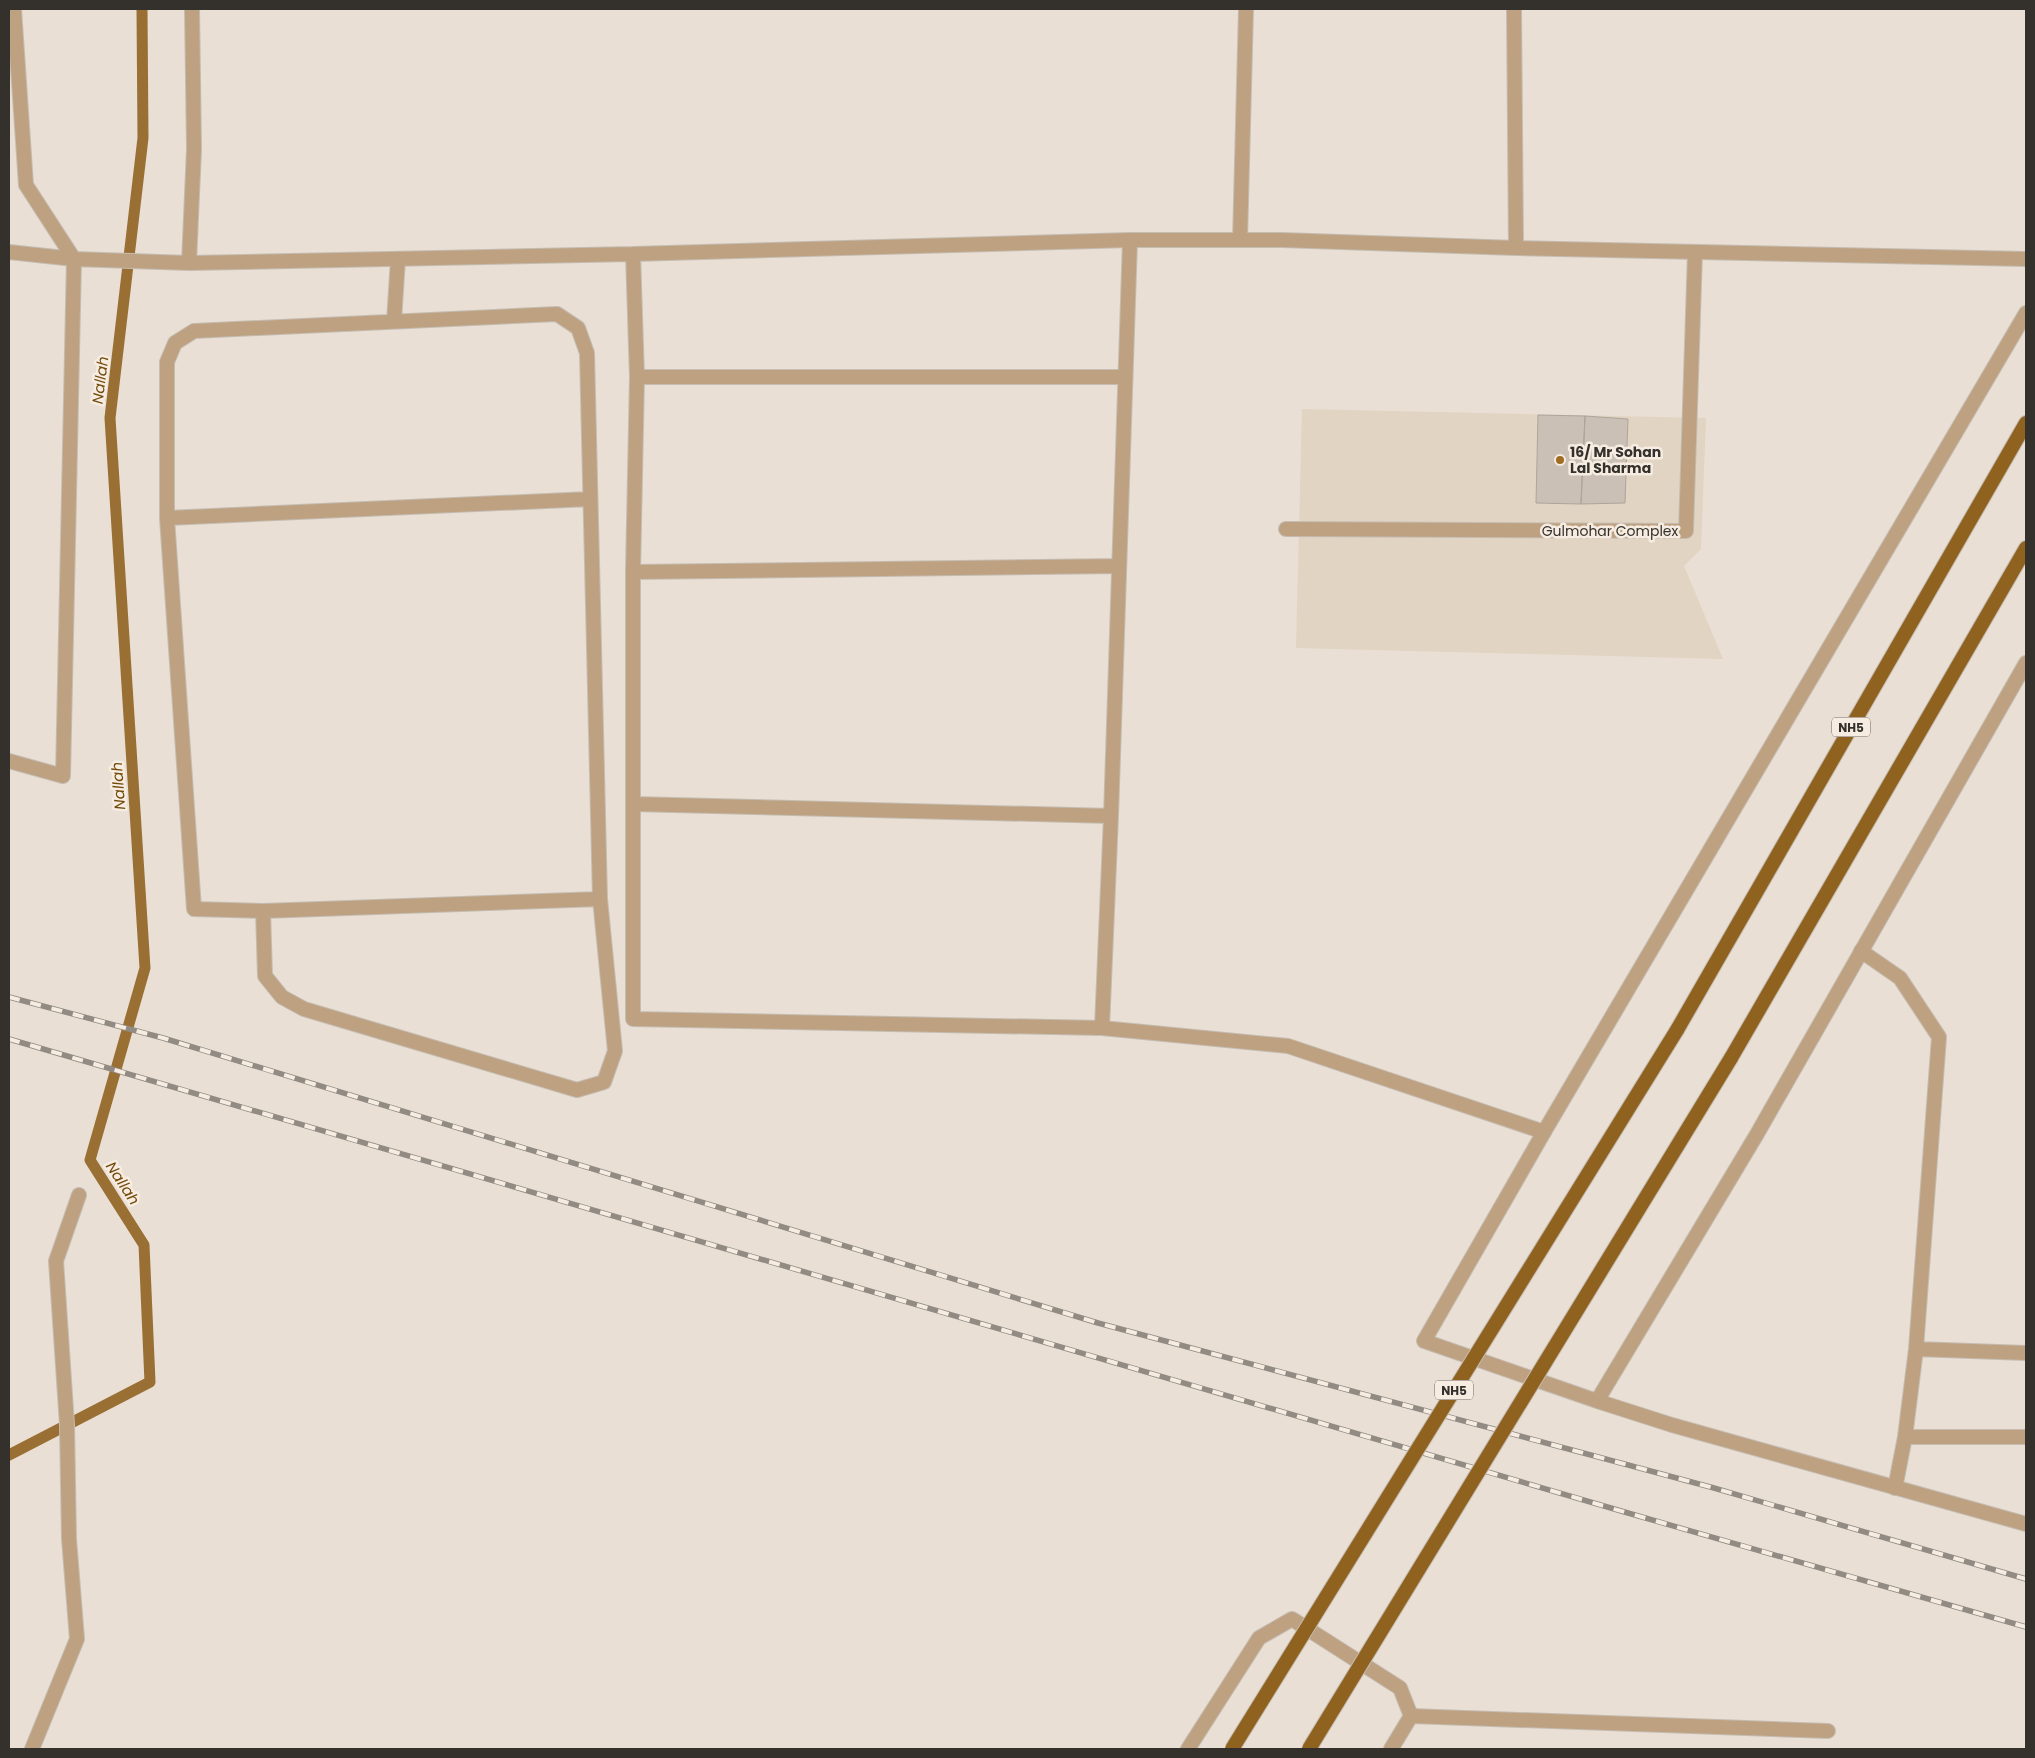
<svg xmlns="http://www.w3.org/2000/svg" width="2035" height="1758" font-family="Poppins,sans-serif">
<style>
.built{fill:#e2d4c3}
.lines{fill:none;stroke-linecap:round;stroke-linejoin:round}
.stream{stroke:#9a6f34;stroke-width:11}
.building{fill:#cac0b5;stroke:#aea59a}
.service-casing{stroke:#c5bcb2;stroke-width:16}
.minor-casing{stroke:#c5bcb2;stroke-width:16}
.tertiary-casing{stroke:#c5bcb2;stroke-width:16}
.trunk-casing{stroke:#c5bcb2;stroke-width:16}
.service{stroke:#bda181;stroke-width:14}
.minor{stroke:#bda181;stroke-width:14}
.tertiary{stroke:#bda181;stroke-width:14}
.trunk{stroke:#90621f;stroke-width:14}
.rail-casing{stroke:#928b83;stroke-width:5.5}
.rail{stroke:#f6ece1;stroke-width:4;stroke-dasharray:11;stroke-linecap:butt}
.trunk-bridge-casing{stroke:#c5bcb2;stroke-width:16;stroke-linecap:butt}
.trunk-bridge{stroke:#90621f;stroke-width:14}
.poi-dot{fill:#a06c23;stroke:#f6ece1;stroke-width:2}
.labels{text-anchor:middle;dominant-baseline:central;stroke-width:5;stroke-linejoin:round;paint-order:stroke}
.shield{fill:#f6ece1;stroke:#6e6962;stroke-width:1}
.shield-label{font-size:12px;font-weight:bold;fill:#34312c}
.poi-label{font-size:14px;font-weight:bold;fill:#34312c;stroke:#f6ece1;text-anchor:start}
.street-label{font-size:14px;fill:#34312c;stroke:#f6ece1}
.water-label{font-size:15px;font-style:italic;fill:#734a0a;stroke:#f6ece1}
</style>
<rect width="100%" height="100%" fill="#e9dfd4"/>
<path class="built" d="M1302,409L1706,418L1701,549L1684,566L1723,659L1296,648Z"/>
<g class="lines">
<path class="stream" d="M9,1455L150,1382L144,1245L90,1160L145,968L110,418L143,138L142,9"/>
</g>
<path class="building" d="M1538,415L1585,416L1581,504L1536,503Z
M1585,416L1628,419L1625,503L1581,504Z"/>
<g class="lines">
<g class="service-casing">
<path id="service" d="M1286,529L1686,531L1695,252
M1411,1716L1828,1731"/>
</g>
<g class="minor-casing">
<path id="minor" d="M14,9L26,185L74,259L189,263L633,254L1130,240H1282L1516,248L2026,259
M1514,9L1516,248
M1240,240L1246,9
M9,252L74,259L63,776L9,761
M633,254L637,377L633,572V1019L1102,1028L1288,1046L1544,1132
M189,263L194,149L192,9
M557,314L578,328L587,353L600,899L263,911L194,909L167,518V362L175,343L194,331Z
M394,321L398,259
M637,377H1125
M167,518L590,499
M633,572L1119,566
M633,804L1111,816
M263,911L265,976L282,997L304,1009L577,1090L604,1082L615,1051L600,899
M1861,951L1900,978L1939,1037L1916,1349L1905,1437L1895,1488
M1102,1028L1111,816L1130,240
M1916,1349L2026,1353
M1905,1437H2026
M32,1749L77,1639L69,1539L67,1425L56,1261L79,1195"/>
</g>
<g class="tertiary-casing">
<path id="tertiary" d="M2026,313L1544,1132L1424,1341L1597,1401L1672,1425L2026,1524
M1597,1401L1757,1134L2026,663
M1188,1749L1259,1638L1292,1619L1400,1688L1411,1716L1391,1749"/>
</g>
<g class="trunk-casing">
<path id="trunk" d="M1677,1030L2026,423
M1731,1058L2026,548"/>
</g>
<use href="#service" class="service"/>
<use href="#minor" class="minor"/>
<use href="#tertiary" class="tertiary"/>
<use href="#trunk" class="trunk"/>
<g class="rail-casing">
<path id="rail" d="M9,997L163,1038L1098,1323L1714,1488L2026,1579
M9,1039L1628,1513L2026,1627"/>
</g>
<use href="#rail" class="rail"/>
<g class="trunk-bridge-casing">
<path id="trunk-bridge" d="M1232,1749L1677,1030
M1309,1749L1731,1058"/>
</g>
<use href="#trunk-bridge" class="trunk-bridge"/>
</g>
<circle class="poi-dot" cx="1560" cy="460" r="5"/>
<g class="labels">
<g class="shield">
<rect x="1832" y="717.5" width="38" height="19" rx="4"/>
<rect x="1435" y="1380.5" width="38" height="19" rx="4"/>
</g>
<g class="shield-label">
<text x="1851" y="727">NH5</text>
<text x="1454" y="1390">NH5</text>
</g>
<g class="poi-label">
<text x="1570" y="452">16/ Mr Sohan<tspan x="1570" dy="16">Lal Sharma</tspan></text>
</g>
<g class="street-label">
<text x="1610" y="531">Gulmohar Complex</text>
</g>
<g class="water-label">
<text transform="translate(100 380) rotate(-83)">Nallah</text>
<text transform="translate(118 786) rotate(-94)">Nallah</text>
<text transform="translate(123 1183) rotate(57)">Nallah</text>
</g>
</g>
<rect width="2035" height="1758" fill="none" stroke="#34312c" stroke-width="20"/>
</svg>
